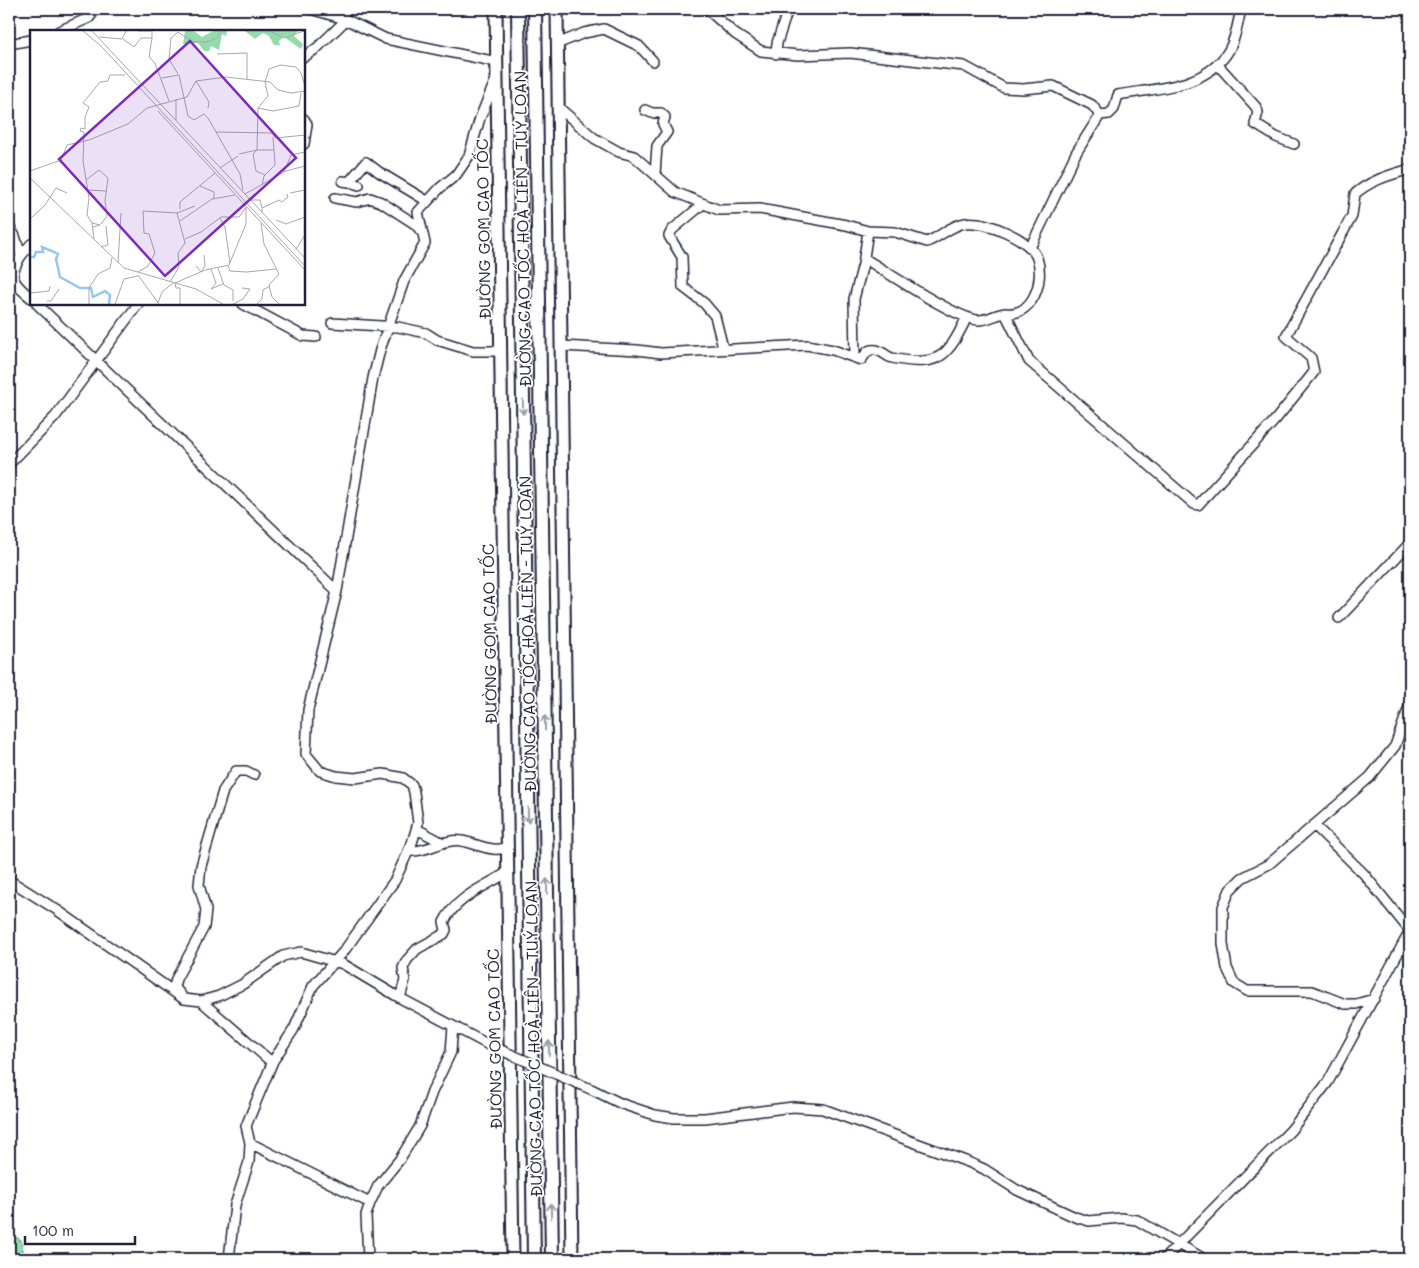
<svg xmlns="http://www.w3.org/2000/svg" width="1419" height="1268" font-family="Mali,sans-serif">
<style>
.green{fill:#94dcab;stroke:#5b7f73}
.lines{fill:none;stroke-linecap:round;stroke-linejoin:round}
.minor-casing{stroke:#22223b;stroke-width:12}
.major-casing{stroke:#22223b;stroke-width:15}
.highway-casing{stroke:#22223b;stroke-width:16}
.minor{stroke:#fff;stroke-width:9}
.major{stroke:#fff;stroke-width:11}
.highway{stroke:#fff;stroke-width:12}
.minor-bridge-casing{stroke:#22223b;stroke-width:12;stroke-linecap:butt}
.minor-bridge{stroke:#fff;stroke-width:9}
.oneway{stroke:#9c9ca7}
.labels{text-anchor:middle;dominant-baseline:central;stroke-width:4;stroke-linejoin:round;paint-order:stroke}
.street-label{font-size:16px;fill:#22223b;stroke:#fff}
.inset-river{fill:none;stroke:#96c7f2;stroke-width:2.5}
.inset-road{fill:none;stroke:#a7a7b1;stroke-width:1}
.view{fill:#7b2cbf;fill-opacity:0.15;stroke:#7b2cbf;stroke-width:2.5}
.inset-edge{fill:none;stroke:#22223b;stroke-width:2.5}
</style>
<rect width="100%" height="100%" fill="#fff"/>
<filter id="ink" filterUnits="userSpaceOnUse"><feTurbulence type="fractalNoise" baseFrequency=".02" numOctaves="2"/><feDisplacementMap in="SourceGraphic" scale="10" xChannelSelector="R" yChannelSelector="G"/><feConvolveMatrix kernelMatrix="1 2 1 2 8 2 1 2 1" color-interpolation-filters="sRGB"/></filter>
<g filter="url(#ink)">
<path class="green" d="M9,1234L21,1240L24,1255L28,1259H9Z"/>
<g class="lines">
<g class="minor-casing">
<path id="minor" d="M310,9L345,19L386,39L497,62
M506,9H510
M707,9L735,34L761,51L798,55L850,53L964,66L1004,88L1023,89L1053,86L1092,105L1100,115
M339,17L346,9
M59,31L89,18L96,9
M9,44L31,40
M557,44L584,33L604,29L639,46L653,61
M776,54L777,43L788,9
M304,57L317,48L346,20
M1218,65L1256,107L1258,112L1255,124L1276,137L1294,144
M558,107L594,138L619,152L634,156L675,192L719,210L760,209L846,225L868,231L895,232L927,242C940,237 951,225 965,223C985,220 1029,238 1037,258C1045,280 1033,317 1005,313
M645,110L652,113H661L665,117L663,124L667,132L657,146L655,174
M1100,115L1109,114L1114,109L1118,95C1157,88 1207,88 1229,50C1236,38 1238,22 1241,9
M304,119L307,124L304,144
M343,181L349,182L366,162L379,172L427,201
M349,182L359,185
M335,198L357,202L370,198L381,202L415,224L422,232
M703,204L672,230L669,236L682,257L683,287L704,303L715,316L723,348
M9,226L15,236L21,256C7,279 13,282 31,298
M1030,248L1076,153L1100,115
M21,256L31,244
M864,258C885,271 959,321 979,320C988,320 996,314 1005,313L1029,361L1194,504L1198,505L1276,419L1314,372L1311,358L1286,336L1352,216L1355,194C1370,180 1391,175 1410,169
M37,304L337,591
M243,304L303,336L316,337
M332,323L398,327L426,333L437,340L473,351H501
M561,346L637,350L661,353L807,345L833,350L861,360C865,357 865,351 871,350C880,348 885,356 892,358C940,368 948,356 967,317
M855,356L854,299L863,264L868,231
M9,464L55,417L138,304
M1339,618L1410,543
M1314,825L1364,874L1410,931
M417,829L443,843
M408,851C427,853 443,838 462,841C475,843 497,855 508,846
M9,880L57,910L184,999L201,1001L219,996L243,984L283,956L301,952L343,964L400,998L487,1044
M181,995L174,987L176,979L204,927L206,910L199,885L201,866L223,791L236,771H246L254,775
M400,998L405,980L403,968L407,960L417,949L444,934L446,930L444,922C457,896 485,887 508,872
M1374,999L1356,1004H1345L1312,991H1247L1234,983L1227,968L1223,944V907L1230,890L1242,878L1269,864L1370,777L1395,746L1410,704
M201,1001L268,1059L273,1061
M593,1090L622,1104L655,1115L674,1118H705L793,1107L823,1109L968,1162L984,1169L1017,1190L1075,1217L1089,1221L1121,1218L1137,1220L1204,1259
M370,1203L250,1143L246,1126L273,1061L294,1029L313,986L344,951L395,880L412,843L418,823L414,792L412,785L403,778L383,774L355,778L336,776L320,771L306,754L308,710L337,591L373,378L380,350L404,281L425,243L418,212L440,188L456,175L469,156L480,118L496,79
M229,1259L235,1205L249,1162L250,1143
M368,1259L366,1215L370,1203L378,1186L400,1159L420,1126L432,1092L451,1052L453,1026
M1164,1259L1291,1130L1328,1082L1410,931
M1408,1259L1410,1258"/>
</g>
<g class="major-casing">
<path id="major" d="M496,9L513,1259
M557,9L572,1259"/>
</g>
<g class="highway-casing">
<path id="highway" d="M518,9L534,1259
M535,9L552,1259"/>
</g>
<use href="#minor" class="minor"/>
<use href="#major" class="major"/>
<use href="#highway" class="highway"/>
<g class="minor-bridge-casing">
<path id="minor-bridge" d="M487,1044L593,1090"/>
</g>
<use href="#minor-bridge" class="minor-bridge"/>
</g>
<defs><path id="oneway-shaft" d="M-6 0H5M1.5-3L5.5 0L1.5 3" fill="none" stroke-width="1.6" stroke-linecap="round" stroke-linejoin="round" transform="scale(1.25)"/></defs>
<g class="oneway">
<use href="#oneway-shaft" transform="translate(523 407) rotate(89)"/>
<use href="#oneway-shaft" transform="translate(545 723) rotate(-91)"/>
<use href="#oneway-shaft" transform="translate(528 815) rotate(89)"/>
<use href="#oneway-shaft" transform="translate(547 886) rotate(-91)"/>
<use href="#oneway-shaft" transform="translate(549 1048) rotate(-91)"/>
<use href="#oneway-shaft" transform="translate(551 1211) rotate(-91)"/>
</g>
</g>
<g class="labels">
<g class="street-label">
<text transform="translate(483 229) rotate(-91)">ĐƯỜNG GOM CAO TỐC</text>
<text transform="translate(522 229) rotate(-91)">ĐƯỜNG CAO TỐC HOÀ LIÊN - TUÝ LOAN</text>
<text transform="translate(489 634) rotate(-91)">ĐƯỜNG GOM CAO TỐC</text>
<text transform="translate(527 634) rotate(-91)">ĐƯỜNG CAO TỐC HOÀ LIÊN - TUÝ LOAN</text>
<text transform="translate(494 1039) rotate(-91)">ĐƯỜNG GOM CAO TỐC</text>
<text transform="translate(533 1039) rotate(-91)">ĐƯỜNG CAO TỐC HOÀ LIÊN - TUÝ LOAN</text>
</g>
</g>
<g transform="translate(30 30)">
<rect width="275" height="275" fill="#fff"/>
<path d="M155,1H164L172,7L183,1H197L196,6L192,4L189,20L181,16L179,21H174L168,13L153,14ZM215,1H268L264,6L273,14L271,19L254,7L249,11L250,15H244L239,6L233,3L225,9Z" fill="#94dcab"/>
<path class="inset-river" d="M0,227H4L6,222H13L12,217L24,222L28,224L26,229L30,247L50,258H61L63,267L75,261L80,265L79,274"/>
<path class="inset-road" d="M53,1L71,16L275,236M62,1L275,228M240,1L254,8L274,1M69,7L92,9L96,1M122,8L119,27L125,33L139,71M93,9L104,17L111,8H122V1H108M187,24L217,23V50M148,44L139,29L141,8L148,2L163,12H177L187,8L191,1M132,48L149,45L158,86L164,90L174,84L178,88L210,144L213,160M166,51L179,72L178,78M146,69V90M228,78L243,81L269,76L271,63M128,81L275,240M186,102L241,103L246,108L275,105M209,124L227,120L228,78L238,66L235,52L239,39L250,35L266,37L271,43L275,56M190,138L208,126M0,141L31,130L37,115L59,110L98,94L117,78L157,67L166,51L196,47L240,52L248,60L261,63L275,61M254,142L261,125L275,122M235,145L226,141L223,124L227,120H244L243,107M0,148L94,238L166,259L193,274M56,150L69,140L78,148L75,171L77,186L71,194M232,155L234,146L245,135L244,120M170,156L184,162V168M58,160L76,161M260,163L275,160M215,164L256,141L275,136M221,170H230L232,178M150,179V172L185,143M232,182V178L249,170L252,172L258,167L257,164M190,188L195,197L200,233M0,189L15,175L26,158L37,163M246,190L256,194L275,187M150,191L182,169L205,165M62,193L70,195L63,197M231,193L234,214L249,244L239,255L242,267L249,274M64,209L62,193L57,185L59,168L53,131L54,102L50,101L51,98L55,99V87L59,77L53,73L70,52L78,51L80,45H95M155,209L171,202L191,187H209L216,177M71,217L78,215L76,196M266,219L275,205M88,233L91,183M166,236L171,242L175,236L174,225M198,236L200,241L217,242L246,239M188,238L194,255L203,260V271M181,239L186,253L181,259L193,254M108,242L118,236L125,223L119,204L114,203L113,181L147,183L165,176M108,245L129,274M140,252L149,237L148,223L155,213L147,183M145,253L175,240L199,235L216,194V178M145,253L146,258H150V274M0,263L19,261L20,256M17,271H21L29,259M128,273L132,262L143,253M59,274V258L68,244L80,238L82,228M85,274L94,249L108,246M203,274L213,269L220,259L212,258M227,274L232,269L233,260L240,256"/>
<path class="view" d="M160,11L266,128L135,246L29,129Z"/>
<rect width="275" height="275" class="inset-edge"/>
</g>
<rect width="1419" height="1268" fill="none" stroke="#fff" stroke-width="30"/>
<rect x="15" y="15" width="1389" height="1238" fill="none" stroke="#22223b" stroke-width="2" filter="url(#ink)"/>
<path d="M25 1236v8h110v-8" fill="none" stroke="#22223b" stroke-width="2.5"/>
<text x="32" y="1236" font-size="15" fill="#22223b" stroke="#ffffff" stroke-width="4" paint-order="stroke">100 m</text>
</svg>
